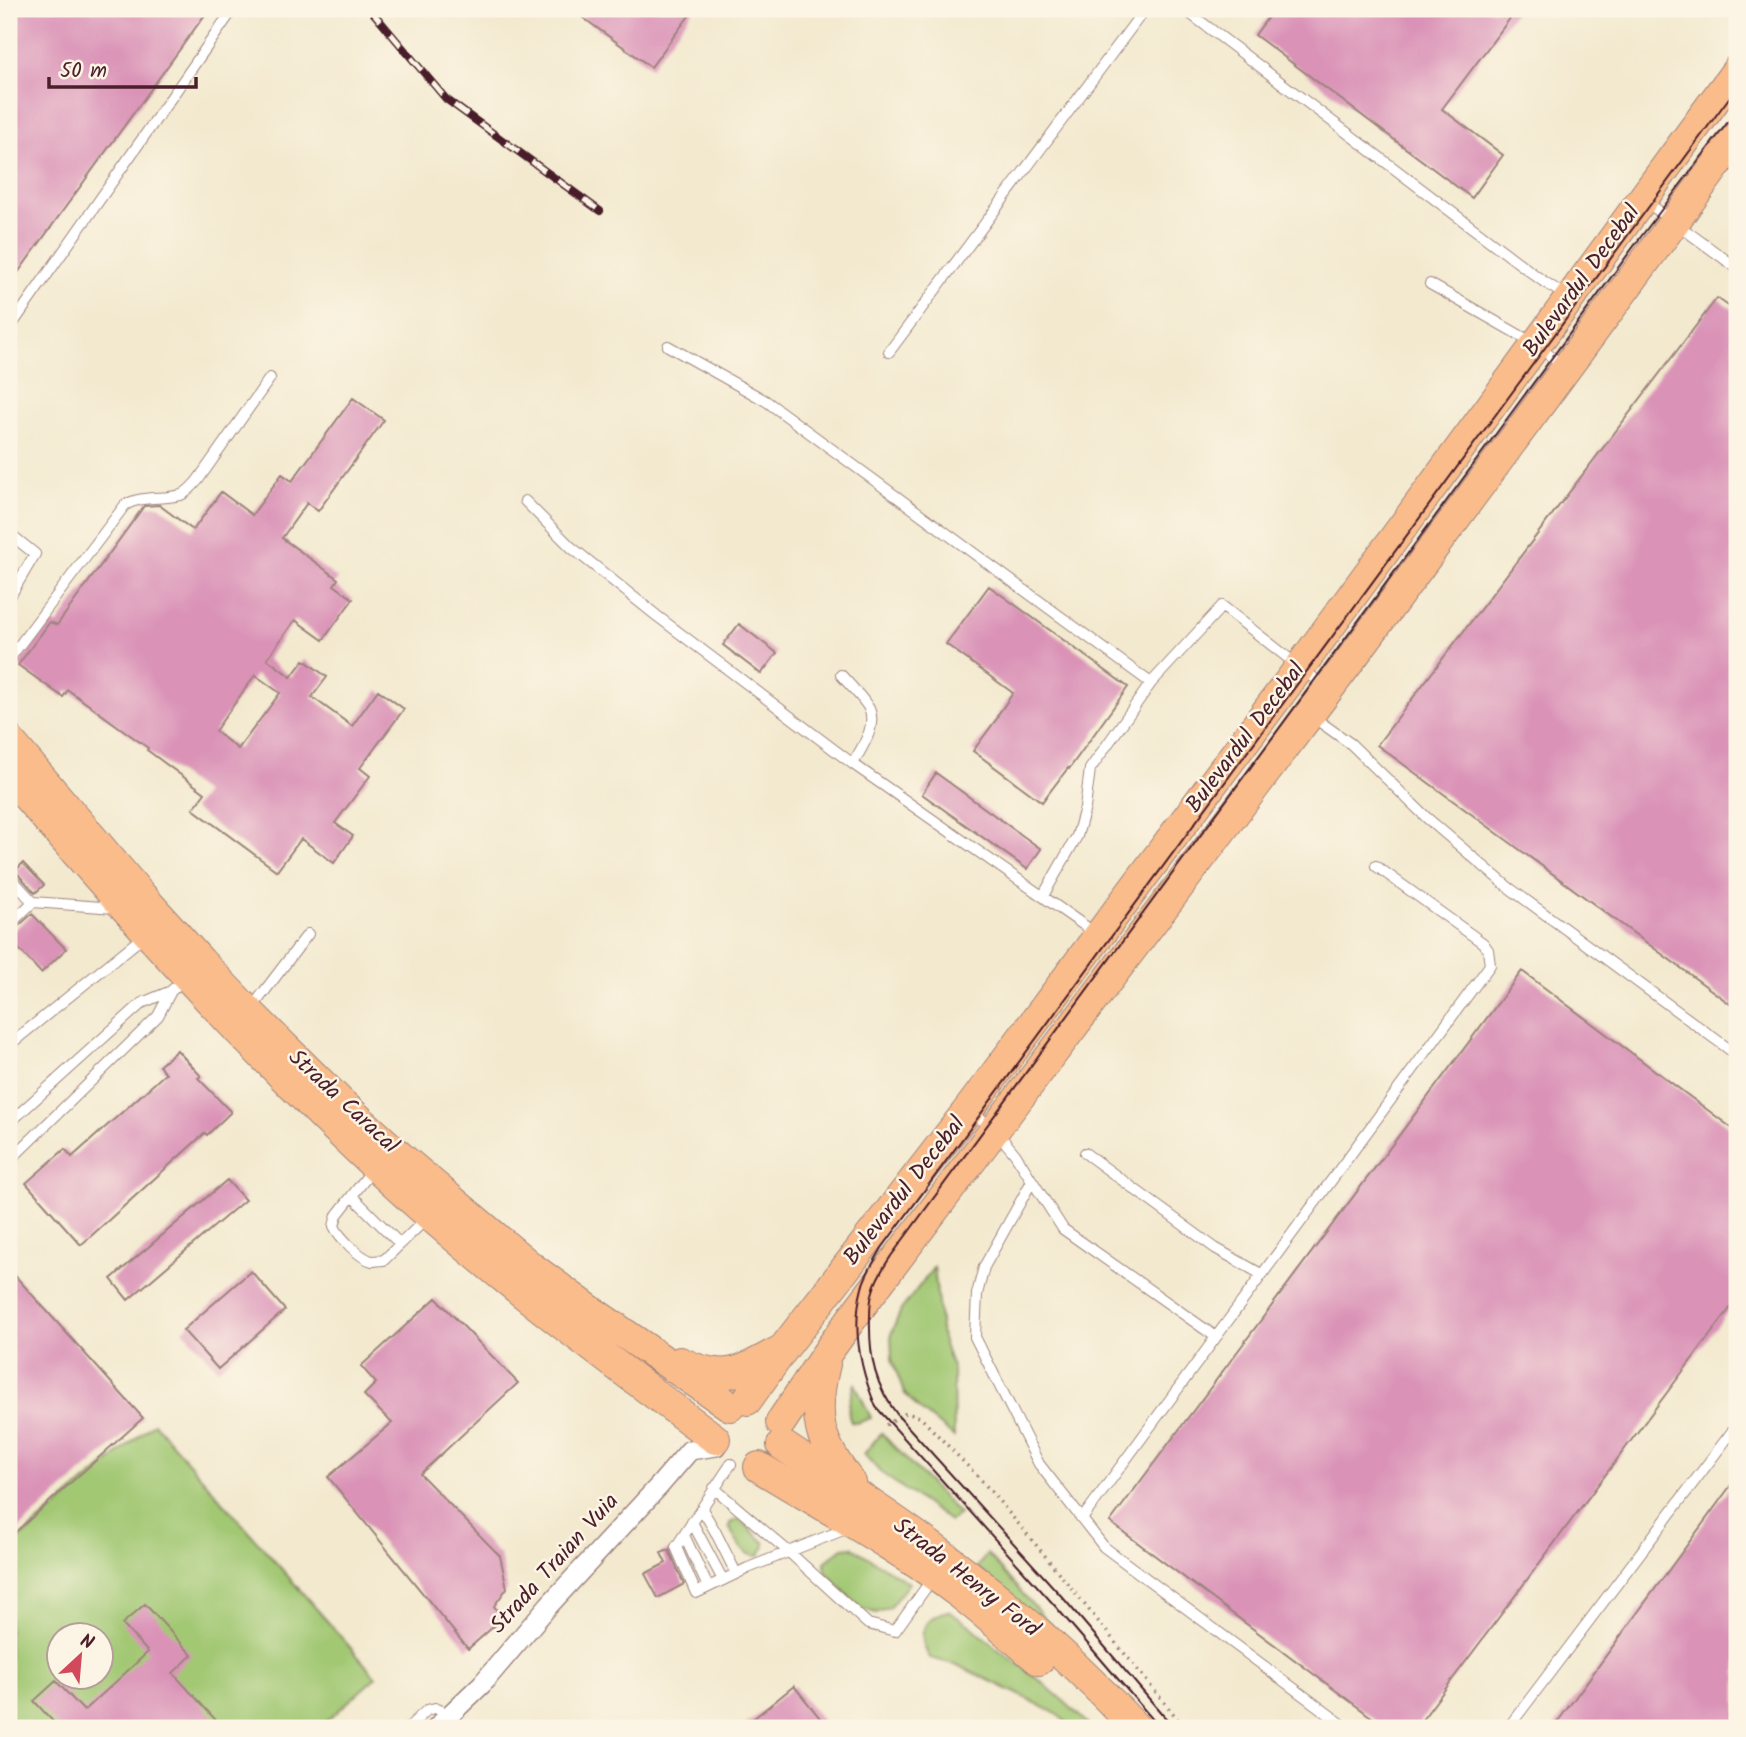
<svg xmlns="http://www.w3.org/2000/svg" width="1746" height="1737" font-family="Kalam,sans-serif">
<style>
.green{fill:#a2c873;stroke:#76744f;stroke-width:2;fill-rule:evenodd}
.building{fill:#da93b7;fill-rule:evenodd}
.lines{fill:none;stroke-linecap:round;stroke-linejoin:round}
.service-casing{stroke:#9e847d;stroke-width:12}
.minor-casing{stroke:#9e847d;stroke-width:22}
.primary-casing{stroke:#9e847d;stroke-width:32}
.path{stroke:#9e847d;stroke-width:3.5;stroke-dasharray:2 5;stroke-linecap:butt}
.service{stroke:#fff;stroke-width:10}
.minor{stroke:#fff;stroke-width:19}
.primary{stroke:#fabc8b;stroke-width:30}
.tram{stroke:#4a1f2b;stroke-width:2}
.rail-casing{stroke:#4a1f2b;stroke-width:8}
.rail{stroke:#fcf5e5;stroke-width:5;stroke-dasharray:16;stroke-linecap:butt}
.labels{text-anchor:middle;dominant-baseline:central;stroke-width:5;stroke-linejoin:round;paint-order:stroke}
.street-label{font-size:23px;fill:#4a1f2b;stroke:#fcf5e5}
</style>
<rect width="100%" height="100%" fill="#fcf5e5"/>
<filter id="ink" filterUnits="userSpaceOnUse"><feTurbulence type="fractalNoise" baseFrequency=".0143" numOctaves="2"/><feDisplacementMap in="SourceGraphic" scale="14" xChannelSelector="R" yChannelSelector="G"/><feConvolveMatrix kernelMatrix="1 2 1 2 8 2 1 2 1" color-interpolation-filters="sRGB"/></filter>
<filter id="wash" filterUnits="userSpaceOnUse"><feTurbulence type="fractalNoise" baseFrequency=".00686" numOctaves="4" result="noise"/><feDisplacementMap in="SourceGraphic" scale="28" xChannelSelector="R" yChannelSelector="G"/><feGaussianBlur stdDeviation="1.57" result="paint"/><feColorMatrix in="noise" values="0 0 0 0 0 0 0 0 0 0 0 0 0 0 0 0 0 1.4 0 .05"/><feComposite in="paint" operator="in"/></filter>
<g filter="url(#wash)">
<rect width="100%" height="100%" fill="#f3e9cf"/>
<path class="green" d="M934,1267L942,1339L953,1370L954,1437L918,1408L904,1393L892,1359L891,1334L901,1310Z
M855,1384L871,1418L857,1423L851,1422C845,1409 851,1397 855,1384Z
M154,1423L376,1677L319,1728H9V1548ZM60,1636H102V1678H60Z
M881,1433L959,1514L950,1521L880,1472L864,1454Z
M739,1519L765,1543V1546L759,1556C741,1556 737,1541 729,1527L730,1523Z
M852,1547L909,1583L889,1608L876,1613L860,1608L825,1571V1562L843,1548Z
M987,1554L1084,1662L977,1567Z
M948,1611L971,1626L999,1650L1037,1678L1068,1705L1092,1728H1074L1055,1713L1026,1698L957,1665L930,1658C916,1636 922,1617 948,1611Z"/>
<g id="blocks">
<path class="building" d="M9,9H209L9,285Z
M571,9H694L651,67Z
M1274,9H1517L1442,109L1503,155L1472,198L1255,35Z
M1717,298L1737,312V1009L1377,745Z
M353,398L384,420L318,511L307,503L282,538L338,579L334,585L353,599L323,640L295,620L267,659L291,677L304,660L327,677L312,697L352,726L378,690L404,709L360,768L370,776L335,823L353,836L334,863L301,839L277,871L193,809L205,793L147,750L148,748L68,690L63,697L18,665L50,622L57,625L144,506L159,505L193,530L221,492L252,515L282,474L292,481ZM255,675L280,693L238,749L215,731Z
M989,586L1128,687L1069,769L1068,768L1042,802L973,751L998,717L997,716L1013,693L946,644Z
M739,624L777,653L761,674L723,645Z
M936,773L1041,849L1027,869L922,794Z
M23,863L44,885L35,893L15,871Z
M32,914L66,949L41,973L9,938V932L14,930Z
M1522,971L1737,1132V1299L1416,1728H1386L1110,1522Z
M177,1050L201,1076L198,1078L231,1112L207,1135L205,1133L81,1245L26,1183L65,1149L72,1157L166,1073L159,1066Z
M227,1180L245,1200L128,1300L111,1279Z
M9,1269L143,1418L9,1538Z
M251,1271L285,1310L218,1369L183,1330Z
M436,1298L518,1383L420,1474L500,1556L507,1588L494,1606L502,1619L468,1649L328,1477L392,1423L364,1395L376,1383L361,1366Z
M1737,1477V1728H1553Z
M669,1550L684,1584L658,1598L645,1574L666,1563L661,1553Z
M145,1604L192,1655L173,1673L223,1728H59L34,1701L56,1681L84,1711L148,1652L122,1624Z
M794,1686L828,1728H742Z"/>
</g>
</g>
<g filter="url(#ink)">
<use href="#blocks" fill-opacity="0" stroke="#9e847d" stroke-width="2"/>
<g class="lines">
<g class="service-casing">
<path id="service" d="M1184,9L1540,279L1566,296
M1645,201L1737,268
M1430,284L1535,344L1563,366
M9,329L229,15L231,9
M668,346L766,401L1151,683
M889,352L1145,9
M525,501L571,547L657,616L853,764L1095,933
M9,533L35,554L9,598
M9,659L125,505C142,495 162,500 181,495C188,492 193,486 198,480L270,378
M841,675C848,683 868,703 870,711C876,729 861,748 853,764
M1313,717L1351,744L1427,818L1508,887L1737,1055
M9,876L33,902L115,908
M1043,896L1077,836L1085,808L1090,769L1151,683L1222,606L1325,687
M9,925L33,902
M251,1009L308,934
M9,1045L144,936
M972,1112L995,1130L1015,1154L1063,1229L1216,1337
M9,1123L142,1003L171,991
M1085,1153L1215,1248L1261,1274
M9,1161L158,1016L171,991L186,977
M373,1169L337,1215L334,1226C339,1237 360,1258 372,1261C373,1261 383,1260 384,1260L427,1218
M1032,1181L984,1267L977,1294L975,1337L1039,1464L1104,1547L1347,1728
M352,1196L400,1244
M731,1464L676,1547L696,1593L748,1568L848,1528
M714,1488L789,1552L868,1624L895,1631L932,1579
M702,1509L715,1531L736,1573
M1082,1519L1490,965L1488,950L1483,943L1376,866
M692,1522L723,1580
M684,1535L708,1587
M408,1728L427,1710L435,1708L442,1711L447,1718
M1508,1728L1737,1425"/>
</g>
<g class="minor-casing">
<path id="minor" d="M436,1728L482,1684L549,1605L659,1486L690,1450L716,1446"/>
</g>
<g class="primary-casing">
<path id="primary" d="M9,740L139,893L201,962L249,1012L338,1100L403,1159L531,1267L587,1308L730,1406
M9,776C130,915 252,1053 389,1179C491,1273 603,1356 715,1439
M680,1362C726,1383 739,1373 781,1350
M825,1364C812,1416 818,1442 851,1483
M747,1400L784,1348L969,1109L1300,667L1737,70
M781,1422L829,1350L858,1310L1346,666L1737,137
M782,1445C848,1489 917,1533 979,1583C1035,1627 1088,1676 1136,1728
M759,1467C826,1508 897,1546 960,1594C987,1615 1013,1638 1039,1660"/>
</g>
<path class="path" d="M886,1425L906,1413L920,1417L983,1482L1037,1546L1185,1728"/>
<use href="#service" class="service"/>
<use href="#minor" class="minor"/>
<use href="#primary" class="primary"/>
<path class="tram" d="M1160,1728L1056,1607L876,1407C860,1369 851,1329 862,1288C865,1274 875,1261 882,1248L1737,87
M1174,1728L1064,1599L899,1417C875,1386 869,1358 870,1318C870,1309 870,1299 873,1291C876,1278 884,1267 891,1256L1640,238L1737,110"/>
<g class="rail-casing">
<path id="rail" d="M370,9L446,99L600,211"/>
</g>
<use href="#rail" class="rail"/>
</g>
</g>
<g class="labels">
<g class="street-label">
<text transform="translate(1582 281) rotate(-54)">Bulevardul Decebal</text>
<text transform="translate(1246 738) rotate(-53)">Bulevardul Decebal</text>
<text transform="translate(343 1102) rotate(43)">Strada Caracal</text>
<text transform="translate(905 1191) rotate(-52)">Bulevardul Decebal</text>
<text transform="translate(555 1564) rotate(-48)">Strada Traian Vuia</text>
<text transform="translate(966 1578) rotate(38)">Strada Henry Ford</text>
</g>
</g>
<rect width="1746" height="1737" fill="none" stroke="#fcf5e5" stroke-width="35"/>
<g transform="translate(80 1656) rotate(26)"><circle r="33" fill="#fcf5e5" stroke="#b59f9b" stroke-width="2"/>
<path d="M0-5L12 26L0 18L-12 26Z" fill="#d1495b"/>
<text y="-10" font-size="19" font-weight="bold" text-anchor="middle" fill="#4a1f2b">N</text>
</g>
<path d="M49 77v10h147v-10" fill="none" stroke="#4a1f2b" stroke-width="3.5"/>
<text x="60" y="77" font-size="21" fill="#4a1f2b" stroke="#fcf5e5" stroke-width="5" paint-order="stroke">50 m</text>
</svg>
